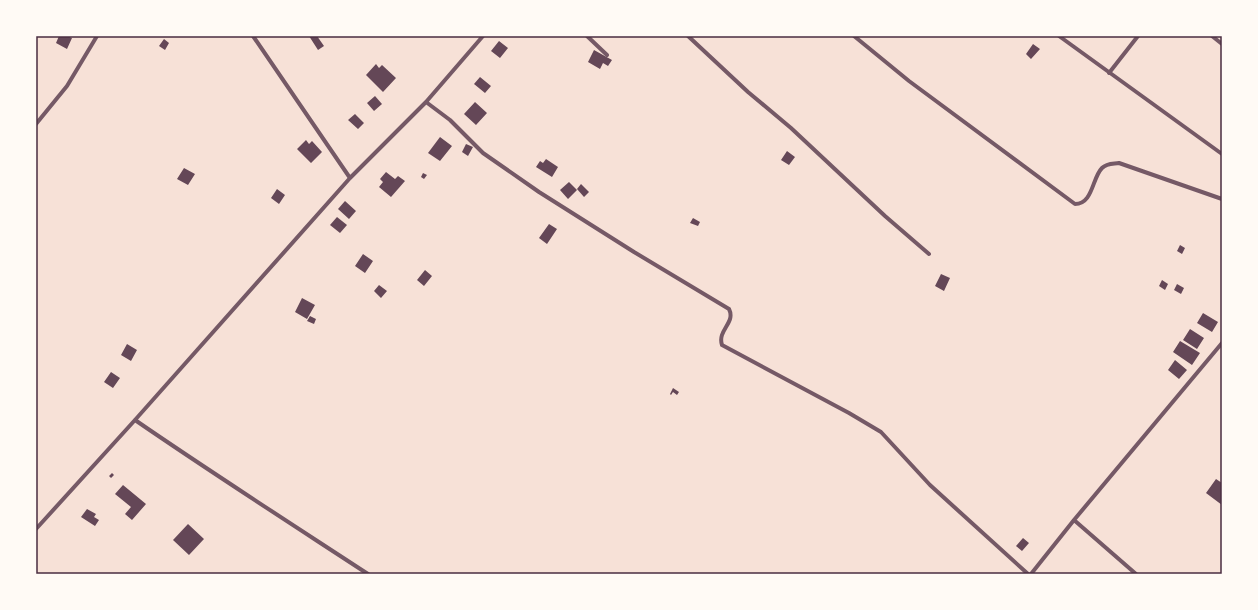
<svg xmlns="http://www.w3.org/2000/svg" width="1258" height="610" font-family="Barlow,sans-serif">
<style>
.building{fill:#644757}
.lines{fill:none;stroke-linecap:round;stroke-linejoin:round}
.minor{stroke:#755966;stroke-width:4}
.neatline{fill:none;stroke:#4a2c40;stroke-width:1.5}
</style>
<rect width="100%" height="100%" fill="#f7e1d7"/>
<path class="building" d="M59,36H67L72,38L67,49L56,43Z
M309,36H317L324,46L318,50Z
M164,39L169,43L165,50L159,46Z
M499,41L508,48L500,58L491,51Z
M1033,44L1040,49L1031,59L1026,54Z
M594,50L612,60L608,66L603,63L600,69L588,62Z
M376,64L379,68L382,65L396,78L383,92L366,75Z
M480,77L491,86L485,93L474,84Z
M375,96L382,104L374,111L367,103Z
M475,102L487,113L476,125L464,114Z
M355,114L364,123L358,129L348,120Z
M440,137L452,146L440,161L428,153Z
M306,140L309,144L312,141L322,152L311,163L297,149Z
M466,144L473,147L468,156L462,152Z
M787,151L795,157L789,165L781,160Z
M546,159L558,167L552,177L536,167L540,161L543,163Z
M184,168L195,174L188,185L177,179Z
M386,172L395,179L398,176L405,181L391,197L379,187L383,182L380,179Z
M423,173L427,175L424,179L421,177Z
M569,182L577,190L568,199L560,190Z
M581,184L589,192L584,197L577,189Z
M277,189L285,195L279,204L271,198Z
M345,201L356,211L349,219L338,209Z
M337,217L347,225L340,233L330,225Z
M693,218L700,222L698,226L690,223Z
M549,224L557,229L547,244L539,238Z
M1180,245L1185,248L1182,254L1177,251Z
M363,254L373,261L365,273L355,266Z
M425,270L432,276L424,286L417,280Z
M941,274L950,278L944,291L935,286Z
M1162,280L1168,284L1165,290L1159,286Z
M1177,284L1184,288L1181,294L1174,290Z
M379,285L387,291L381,298L374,291Z
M302,298L315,305L307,319L295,312Z
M1203,313L1218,322L1212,332L1197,323Z
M310,316L316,319L314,324L307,321Z
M1190,329L1204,338L1197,349L1183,340Z
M1180,341L1200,353L1192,365L1173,352Z
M127,344L137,350L131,361L121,355Z
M1175,360L1187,370L1179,379L1168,370Z
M111,372L120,378L113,388L104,382Z
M673,388L679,392L677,395L673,392L671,395L670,394Z
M112,473L114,475L111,478L109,476Z
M1216,479L1222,483V505L1206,493Z
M123,485L146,504L132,520L125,514L131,507L115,494Z
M87,509L96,514L94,517L99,520L95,526L81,517Z
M188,524L204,539L189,555L173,540Z
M1023,538L1029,543L1022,551L1016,546Z"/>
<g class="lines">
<path class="minor" d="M253,36L350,178
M587,36L607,55
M688,36L748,92L791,128L885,216L929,254
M854,36L909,81L1075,204C1093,204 1092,178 1102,168C1107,163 1113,164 1119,163L1222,199
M1059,36L1222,154
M1212,36L1222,44
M1109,73L1138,36
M426,102L450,120L483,153L539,192L634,252L729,309C736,323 717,330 722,345L849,413L881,432L930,485L1028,574
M36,124L67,86L97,36
M135,420C212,473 290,523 368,574
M1074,520L1136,574
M36,529L135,420L350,178L426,102L483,36
M1031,574L1074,520L1222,343"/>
</g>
<rect width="1258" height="610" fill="none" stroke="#fffaf5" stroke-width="74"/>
<rect x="37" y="37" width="1184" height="536" class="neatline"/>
</svg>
